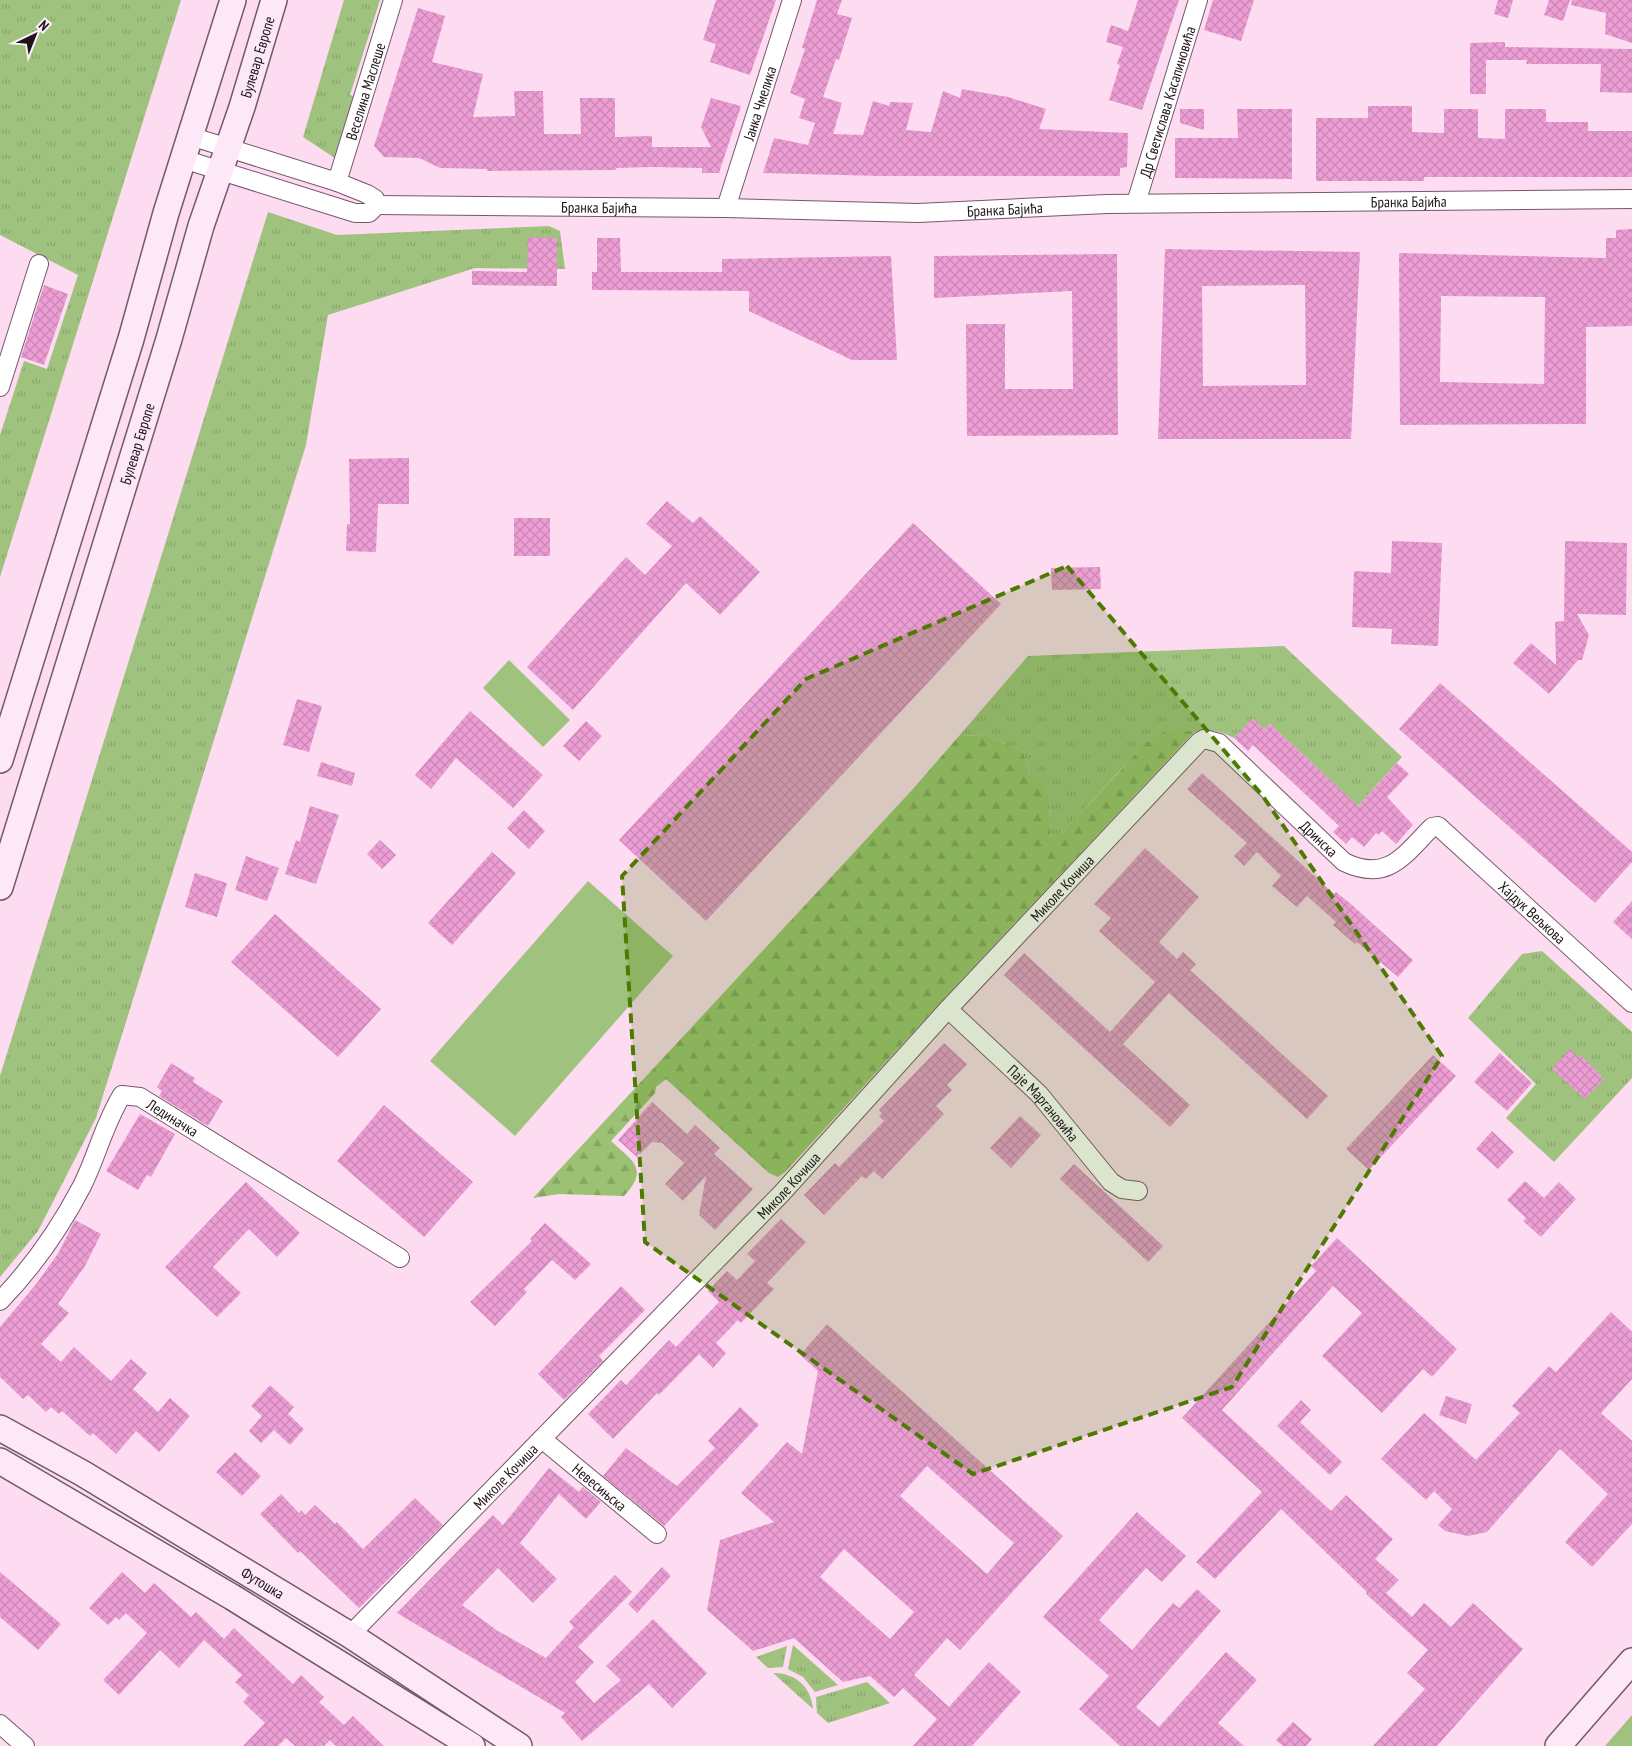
<svg xmlns="http://www.w3.org/2000/svg" width="1632" height="1746" font-family="'PT Sans Narrow',sans-serif">
<style>
.grass{fill:url(#grass-tufts)}
.forest{fill:url(#forest-firs)}
.garden{fill:#a0c27f}
.building{fill:url(#building-cross-hatch);fill-rule:evenodd}
.lines{fill:none;stroke-linecap:round;stroke-linejoin:round}
.street-casing{stroke:#74586b;stroke-width:20}
.secondary-casing{stroke:#74586b;stroke-width:28}
.street{stroke:#fff;stroke-width:18}
.secondary{stroke:#fce8f6;stroke-width:25}
.marked{fill:#4d7a00;fill-opacity:0.2;stroke:#4d7a00;stroke-width:4;stroke-dasharray:10 6;stroke-linejoin:round}
.labels{text-anchor:middle;dominant-baseline:central;stroke-width:4.5;stroke-linejoin:round;paint-order:stroke}
.street-label{font-size:15px;fill:#1e131a;stroke:#fdf0f8}
</style>
<defs>
<pattern id="grass-tufts" width="24" height="20" patternUnits="userSpaceOnUse" patternTransform="scale(1.25)"><rect width="24" height="20" fill="#a0c27f"/><path d="M3 7l-1-3M5 7V3M7 7l1-3M15 17l-1-3M17 17v-4M19 17l1-3" fill="none" stroke="#89a66d"/></pattern>
<pattern id="forest-firs" width="22" height="20" patternUnits="userSpaceOnUse" patternTransform="scale(1.25)"><rect width="22" height="20" fill="#9ac272"/><path d="M5 1l3.5 6h-7zM16 11l3.5 6h-7z" fill="#84a662"/></pattern>
<pattern id="building-cross-hatch" width="8" height="8" patternUnits="userSpaceOnUse" patternTransform="scale(1.25)"><rect width="8" height="8" fill="#ec9dd3"/><path d="M0 0l8 8M0 8l8-8" fill="none" stroke="#ca86b5"/></pattern>
</defs>
<rect width="100%" height="100%" fill="#fddcf1"/>
<path class="grass" d="M0,0H181L0,577V435L24,361L47,369L78,275L0,235Z
M344,0H380L350,95L359,98L350,168L303,137Z
M268,212L337,235L549,226L560,231L565,269L475,268L328,315L306,445L96,1118L38,1231L0,1277V1076Z
M1284,646L1402,757L1358,806L1270,724L1264,729L1253,719L1234,738C1219,730 1211,730 1195,732C1188,733 1177,730 1170,729L1122,768L1063,832L1051,839L1049,801L1030,776L1023,751L985,735L959,736L1028,656Z
M1542,951L1632,1032V1078L1554,1162L1506,1118L1536,1084L1468,1018L1522,954Z
M793,1645L838,1685L815,1692L803,1677L788,1669Z
M787,1646L783,1667L768,1668L756,1657Z
M773,1673C795,1673 811,1686 813,1709Z
M867,1682L890,1703L828,1723L817,1713L816,1697Z"/>
<path class="forest" d="M1170,729L1194,732L950,992L785,1172L778,1177L769,1173L666,1079L656,1087L655,1093L611,1141C632,1161 650,1168 624,1196L559,1194L533,1198L913,789L959,736L985,735L1023,751L1030,776L1044,781L1049,801L1051,838L1063,832L1147,742Z"/>
<path class="garden" d="M509,660L570,720L543,747L483,688Z
M588,881L673,956L515,1136L430,1061Z
M1632,1715V1746H1605Z"/>
<path class="building" d="M716,0H776L750,75L710,62L716,44L703,40Z
M817,0H842L837,14L852,18L839,60L836,59L823,97L842,103L833,134L863,135L873,101L889,106L890,102L913,103L906,130L931,132L943,91L960,98L962,89L1008,97L1046,109L1039,129L1128,133L1127,167L1120,168V176H879L763,173L774,138L808,145L815,123L799,118L805,99L790,93L805,49L802,48Z
M1138,0H1179L1142,110L1109,100L1120,65L1117,64L1123,47L1106,42L1111,25L1128,31Z
M1213,0H1254L1241,41L1204,30Z
M1498,0H1513L1508,18L1494,14Z
M1549,0H1570L1563,21L1544,15Z
M1572,0H1632V43L1605,34L1606,13L1571,5Z
M418,8L445,16L432,62L483,74L473,117L515,116L514,91H543L544,134H581L580,98H615V137L652,136V147H711L701,127L711,98L741,106L719,173H702V168L652,167L616,168V170L487,171V169L440,168L419,158L384,157L374,146Z
M1505,42V47L1632,49V93L1600,92L1601,64H1526L1527,60H1486V94H1470V43Z
M1368,106H1412V132L1444,133V109H1478V138L1505,139V109H1546V122H1588V131H1632V177H1424V181H1316V118H1368Z
M1180,109H1204V130L1180,123Z
M1237,109H1292V179L1175,178V138H1238Z
M1632,229V326L1586,327V424L1400,425L1399,253L1606,258V238H1616V230ZM1441,296L1545,297L1544,384L1440,382Z
M528,237L557,238V286L472,285V271L527,272Z
M597,238H620L621,272H722V259L891,256L897,360H852L749,311V291L592,290V272H597Z
M1165,249L1360,252L1351,439H1158ZM1305,285L1306,385L1203,386L1202,286Z
M1117,254L1118,435L967,436L966,324H1005V389H1073L1072,291L934,298V256Z
M44,285L68,294L44,365L21,357Z
M409,458V504H378L376,552L346,551L347,524H350L349,459Z
M667,501L693,523L700,516L760,572L720,615L686,583L573,710L527,667L626,557L645,575L672,546L646,524Z
M514,518H550V556H514Z
M913,523L1001,604L706,921L619,840Z
M1392,541L1442,543L1438,646L1391,644L1392,629L1352,627L1354,571L1391,573Z
M1565,541L1627,543L1626,615L1577,614L1589,635L1582,660H1578L1549,694L1513,663L1531,643L1556,665L1555,622L1564,621Z
M1100,567L1101,589L1052,590L1051,568Z
M1440,683L1632,852V862L1595,903L1399,729Z
M297,699L322,706L309,752L283,745Z
M470,711L543,775L513,808L456,758L431,789L415,775Z
M1253,718L1264,729L1270,724L1358,806L1397,763L1409,774L1387,797L1413,825L1396,844L1382,831L1379,835L1376,833L1364,847L1352,837L1346,844L1333,832L1339,826L1253,745L1248,751L1234,738Z
M586,721L602,736L579,761L563,746Z
M321,762L355,773L352,786L317,776Z
M1202,773L1334,894L1336,892L1352,905L1413,960L1398,977L1357,942L1355,944L1333,925L1336,922L1307,896L1297,907L1272,886L1281,876L1257,852L1244,866L1234,856L1247,843L1187,789Z
M310,806L339,815L316,884L285,874L296,840L300,842Z
M524,810L545,831L529,849L507,828Z
M380,840L396,855L382,869L367,854Z
M1145,848L1199,897L1159,942L1177,959L1183,952L1196,964L1190,970L1328,1096L1307,1119L1169,993L1123,1044L1190,1105L1170,1127L1004,975L1024,953L1110,1032L1155,982L1099,931L1111,918L1094,904Z
M492,852L516,873L452,945L428,923Z
M246,856L279,868L267,901L235,890Z
M195,873L227,883L217,917L185,907Z
M1632,901V939L1613,922Z
M275,914L381,1009L338,1057L231,962Z
M944,1043L967,1064L947,1085L952,1090L936,1106L944,1114L882,1179L874,1171L866,1179L862,1176L824,1215L804,1195L835,1163L839,1167L884,1121L879,1116L882,1113L879,1110Z
M1570,1049L1579,1058L1581,1055L1604,1079L1585,1099L1552,1069Z
M1500,1053L1532,1083L1507,1111L1474,1082Z
M1433,1055L1456,1076L1369,1170L1346,1149Z
M171,1063L195,1078L193,1082L223,1101L208,1126L159,1096L162,1091L157,1087Z
M652,1102L687,1134L695,1125L720,1148L714,1154L753,1189L715,1230L699,1215L706,1176L683,1201L665,1184L684,1163L662,1143L652,1142L637,1157L618,1140Z
M384,1105L473,1182L424,1237L337,1161Z
M140,1114L175,1134L151,1177L147,1175L138,1190L106,1171Z
M1020,1116L1041,1135L1011,1168L990,1148Z
M1492,1131L1514,1152L1498,1169L1476,1149Z
M1074,1164L1163,1246L1148,1262L1060,1179Z
M1525,1181L1544,1198L1559,1182L1576,1199L1541,1237L1523,1221L1526,1218L1507,1200Z
M246,1182L300,1233L277,1257L249,1229L213,1267L241,1293L217,1317L165,1267Z
M781,1219L806,1242L767,1283L774,1289L741,1323L738,1320L716,1343L726,1353L713,1368L699,1354L659,1395L657,1393L613,1439L588,1414L621,1380L626,1385L669,1340L676,1347L719,1302L708,1291L727,1271L737,1280L755,1261L747,1254Z
M75,1220L101,1234L85,1266L58,1304L69,1313L41,1344L61,1362L74,1347L111,1381L131,1359L147,1373L133,1389L158,1412L170,1398L190,1416L159,1452L136,1431L116,1454L93,1433L90,1436L62,1411L59,1414L51,1407L46,1412L28,1395L23,1399L0,1377V1327L37,1283L59,1252Z
M545,1223L591,1264L575,1280L552,1260L524,1289L527,1292L495,1326L470,1302L532,1241L530,1239Z
M1337,1238L1457,1349L1432,1377L1423,1369L1382,1413L1322,1356L1362,1313L1333,1286L1222,1410L1331,1511L1346,1495L1393,1539L1375,1559L1399,1580L1386,1593L1412,1617L1424,1603L1451,1627L1473,1603L1523,1649L1437,1746H1373L1425,1689L1407,1673L1428,1650L1366,1594L1367,1592L1281,1509L1215,1579L1196,1562L1262,1492L1182,1418L1316,1271L1311,1266Z
M621,1286L645,1310L599,1356L603,1361L564,1400L538,1374Z
M1611,1312L1632,1332V1379L1601,1413L1632,1441V1524L1592,1567L1565,1542L1608,1494L1560,1449L1487,1532L1468,1536L1445,1531L1438,1525L1452,1509L1434,1491L1426,1500L1381,1459L1424,1413L1476,1460L1520,1413L1512,1406L1549,1366L1556,1372Z
M827,1324L1063,1536L960,1650L947,1638L914,1675L949,1707L989,1662L1021,1692L972,1746H913L937,1719L903,1688L894,1697L870,1676L843,1682L794,1638L753,1651L707,1610L720,1540L774,1522L741,1493L787,1442L802,1454L818,1371L800,1355ZM927,1466L1014,1543L987,1574L900,1496ZM844,1549L914,1612L890,1639L820,1577Z
M270,1385L294,1407L288,1414L304,1429L290,1445L274,1430L261,1443L249,1431L262,1416L251,1406Z
M1446,1396L1472,1404L1466,1424L1439,1415Z
M1301,1400L1311,1410L1300,1422L1342,1462L1330,1475L1277,1426Z
M740,1407L759,1425L664,1526L603,1476L626,1448L677,1486L715,1448L708,1441Z
M235,1452L261,1476L242,1496L216,1472Z
M549,1468L579,1492L583,1487L601,1502L586,1519L559,1494L520,1543L557,1579L533,1603L498,1568L462,1605L498,1631L546,1658L574,1627L569,1622L615,1575L632,1592L578,1647L594,1662L575,1682L594,1703L621,1680L606,1666L653,1619L707,1673L672,1708L649,1684L582,1741L561,1717L565,1713L397,1613L493,1515L503,1525Z
M281,1494L299,1513L301,1510L305,1515L315,1505L335,1524L337,1522L363,1549L415,1498L443,1525L359,1608L300,1551L298,1553L260,1514Z
M1137,1512L1186,1556L1162,1582L1146,1568L1099,1620L1132,1650L1173,1603L1179,1608L1197,1589L1221,1611L1136,1707L1159,1727L1226,1652L1257,1680L1218,1723L1244,1746H1120L1079,1709L1109,1676L1043,1617Z
M662,1567L671,1576L637,1613L628,1604Z
M0,1572L61,1624L38,1650L0,1617Z
M122,1572L145,1593L154,1583L191,1617L196,1612L224,1639L234,1628L293,1684L301,1675L324,1697L319,1702L344,1725L353,1716L384,1746H336L330,1740L324,1746H295L286,1738L278,1746H243L265,1723L243,1702L249,1695L235,1682L242,1675L204,1640L179,1668L160,1650L119,1695L103,1680L147,1633L126,1613L119,1620L116,1617L108,1625L89,1608Z
M1293,1722L1312,1739L1306,1746H1283L1276,1740Z"/>
<g class="lines">
<g class="street-casing">
<g id="street">
<path d="M190,136L337,182L367,194L375,199L377,205"/>
<path d="M183,159L355,213H369L377,205"/>
<path id="s1" d="M337,182L393,0"/>
<path id="s2" d="M1136,203L1198,0"/>
<path id="s3" d="M377,205L726,208L918,213L1107,204L1632,199"/>
<path id="s4" d="M726,208L792,0"/>
<path d="M0,387L39,264"/>
<path id="s5" d="M948,1009L1039,1094L1111,1182L1122,1189L1138,1191"/>
<path id="s6" d="M0,1301C33,1267 60,1228 82,1186C97,1156 104,1124 122,1095L140,1097L400,1258"/>
<path id="s7" d="M542,1439L657,1534"/>
<path id="s8" d="M350,1635L781,1194L948,1009L1199,742L1204,739L1219,743L1344,862C1388,883 1404,855 1432,827L1438,826L1632,1003"/>
<path d="M0,1724L25,1746"/>
</g>
</g>
<g class="secondary-casing">
<g id="secondary">
<path d="M0,760L131,339L166,213L233,0"/>
<path id="s9" d="M0,887L169,339L201,226L242,107L274,0"/>
<path id="s10" d="M0,1428L82,1473L350,1635L519,1746"/>
<path d="M0,1461L232,1597L472,1746"/>
<path d="M1558,1746L1632,1661"/>
</g>
</g>
<use href="#street" class="street"/>
<use href="#secondary" class="secondary"/>
</g>
<path class="marked" d="M1067,566L1262,795L1442,1056L1232,1387L973,1474L645,1242L622,876L806,679Z"/>
<g class="labels">
<g class="street-label">
<text stroke="none"><textPath href="#s9" startOffset="869">Булевар Европе</textPath></text>
<text stroke="none"><textPath href="#s1" startOffset="95">Веселина Маслеше</textPath></text>
<text stroke="none"><textPath href="#s2" startOffset="106">Др Светислава Касапиновића</textPath></text>
<text stroke="none"><textPath href="#s4" startOffset="110">Јанка Чмелика</textPath></text>
<text stroke="none"><textPath href="#s3" startOffset="1032">Бранка Бајића</textPath></text>
<text stroke="none"><textPath href="#s3" startOffset="222">Бранка Бајића</textPath></text>
<text stroke="none"><textPath href="#s3" startOffset="628">Бранка Бајића</textPath></text>
<text stroke="none"><textPath href="#s9" startOffset="464">Булевар Европе</textPath></text>
<text stroke="none"><textPath href="#s8" startOffset="1392">Дринска</textPath></text>
<text stroke="none"><textPath href="#s8" startOffset="1032">Миколе Кочиша</textPath></text>
<text stroke="none"><textPath href="#s8" startOffset="1665">Хајдук Вељкова</textPath></text>
<text stroke="none"><textPath href="#s5" startOffset="134">Паје Маргановића</textPath></text>
<text stroke="none"><textPath href="#s6" startOffset="298">Лединачка</textPath></text>
<text stroke="none"><textPath href="#s8" startOffset="628">Миколе Кочиша</textPath></text>
<text stroke="none"><textPath href="#s8" startOffset="222">Миколе Кочиша</textPath></text>
<text stroke="none"><textPath href="#s7" startOffset="75">Невесињска</textPath></text>
<text stroke="none"><textPath href="#s10" startOffset="305">Футошка</textPath></text>
</g>
</g>
<g transform="translate(35 35) rotate(43)" stroke="#fdf0f8" stroke-width="4" paint-order="stroke">
<path d="M0-4L9 19L0 12L-9 19Z" fill="#1e131a"/>
<text y="-8" font-size="14" font-weight="bold" text-anchor="middle" fill="#1e131a">N</text>
</g>
</svg>
